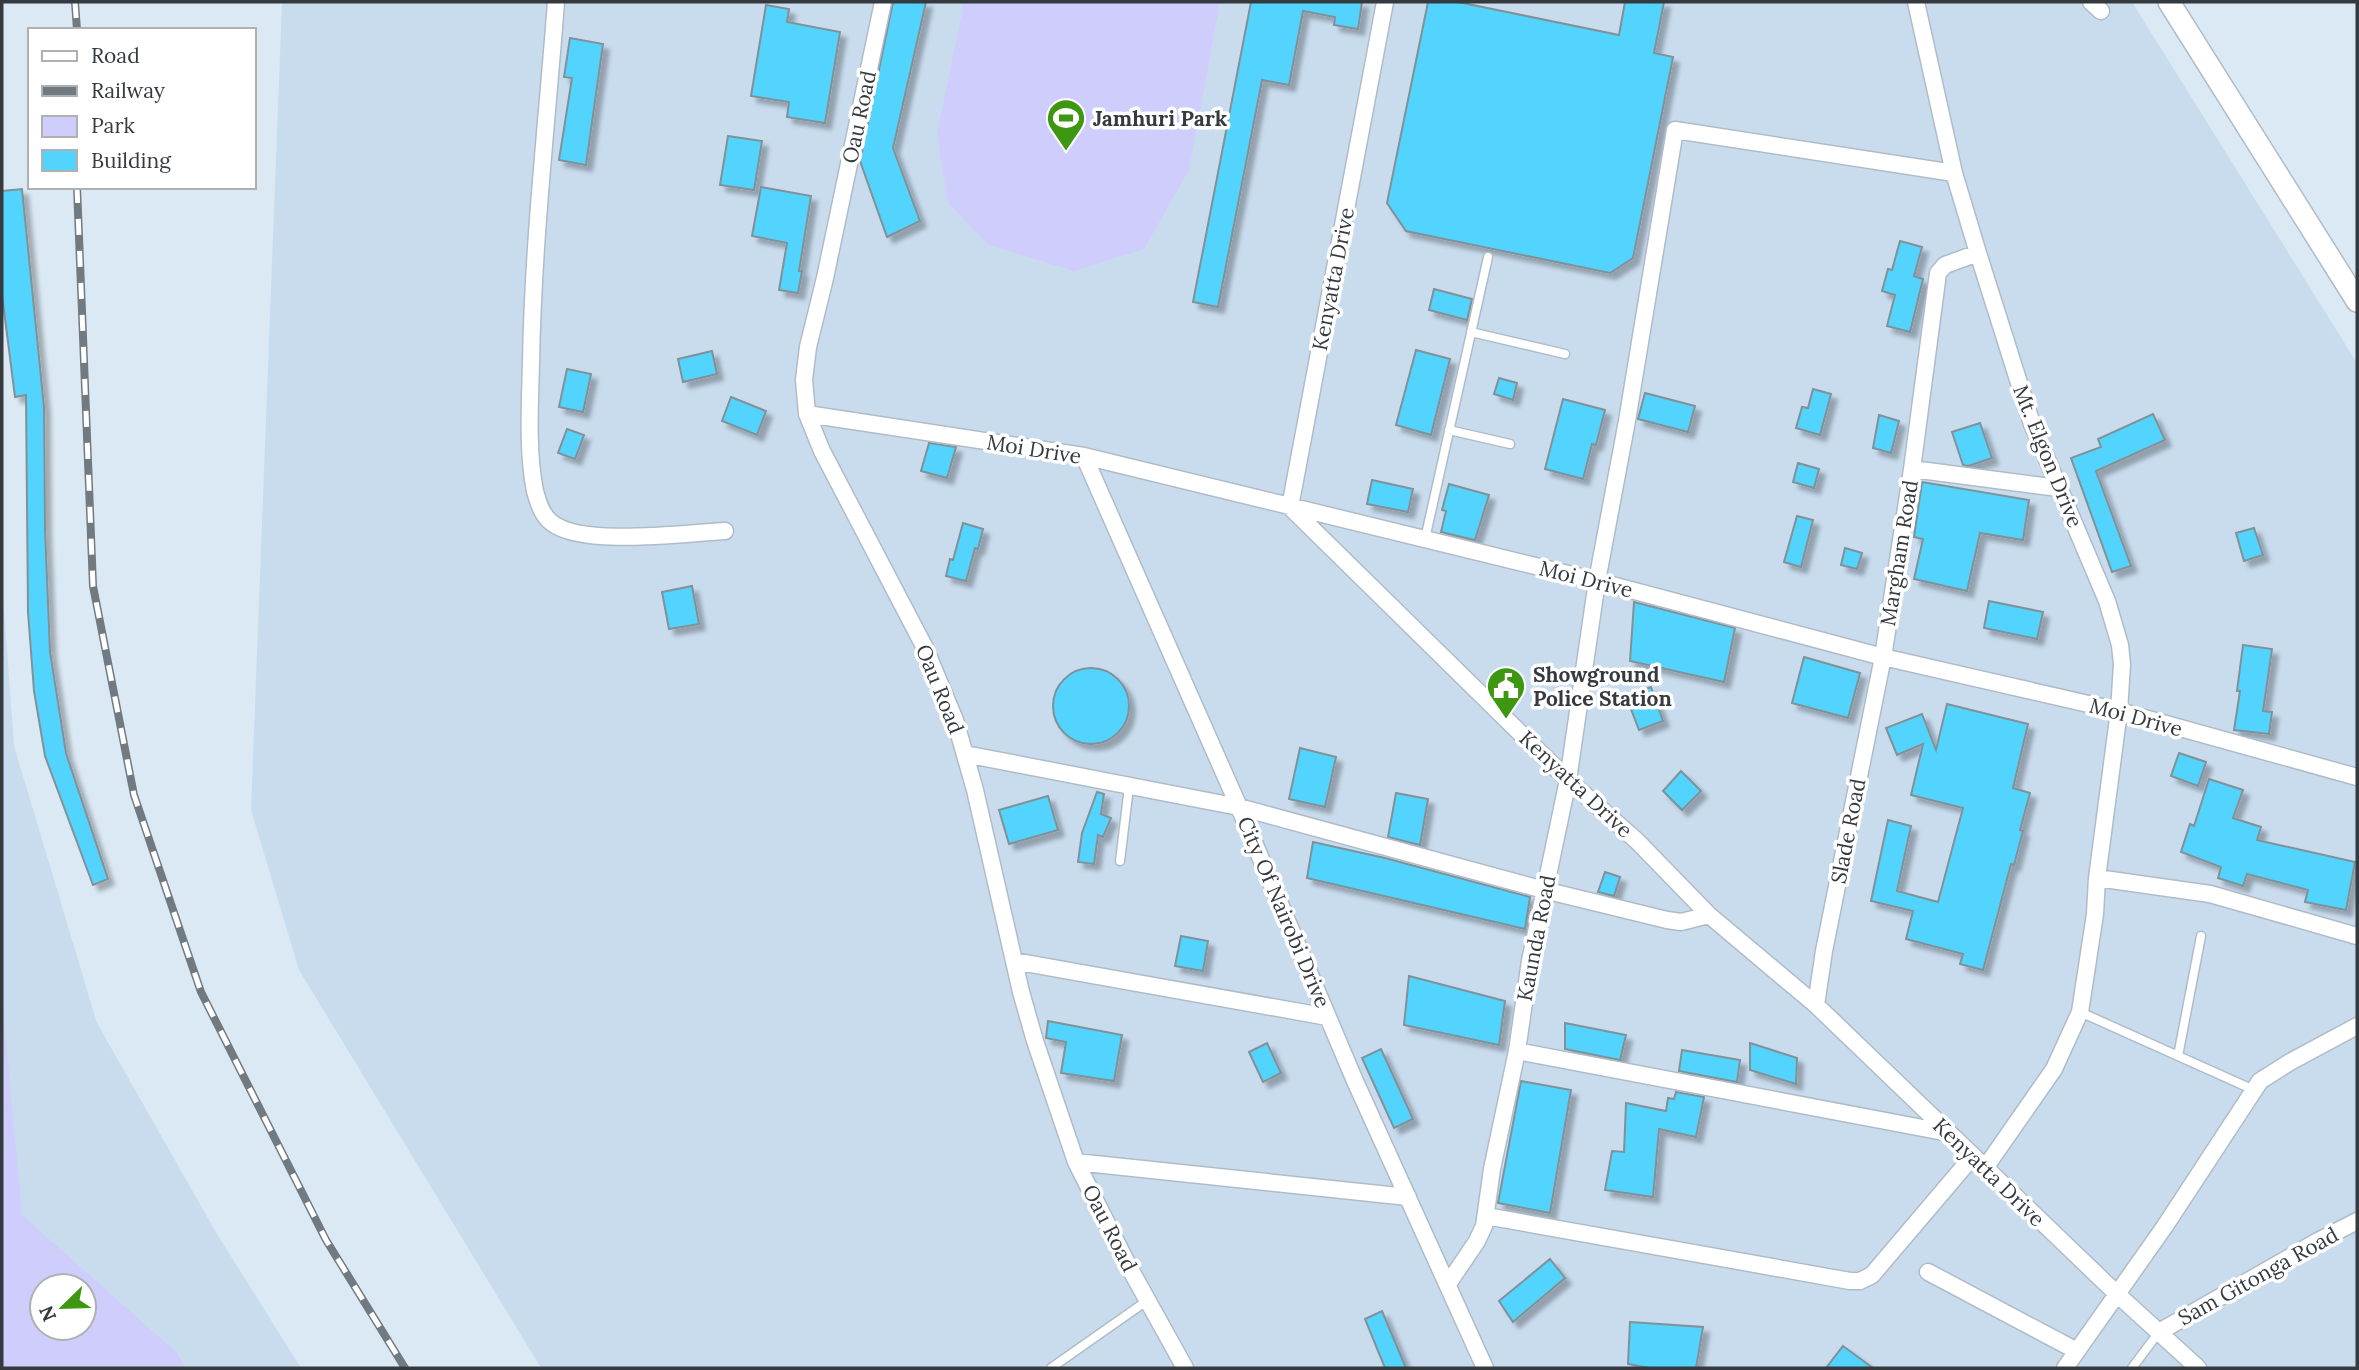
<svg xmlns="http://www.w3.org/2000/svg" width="2359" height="1370" font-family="Lora,serif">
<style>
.built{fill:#c9dcee;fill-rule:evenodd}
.green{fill:#cfcdfb;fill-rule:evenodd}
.building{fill:#53d4fe;stroke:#809198;stroke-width:2;filter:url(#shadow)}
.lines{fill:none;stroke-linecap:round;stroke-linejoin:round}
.service-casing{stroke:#afbcc8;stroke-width:11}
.minor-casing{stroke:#afbcc8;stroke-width:19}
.tertiary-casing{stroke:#afbcc8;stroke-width:24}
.service{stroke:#fff;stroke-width:8}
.minor{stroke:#fff;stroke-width:16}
.tertiary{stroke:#fff;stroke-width:21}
.rail-casing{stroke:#727a81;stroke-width:8}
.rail{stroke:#fff;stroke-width:5;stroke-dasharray:16;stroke-linecap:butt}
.labels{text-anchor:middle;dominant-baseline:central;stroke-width:7;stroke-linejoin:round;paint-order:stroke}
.street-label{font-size:21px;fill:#353a3f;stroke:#fff}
.poi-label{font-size:21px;font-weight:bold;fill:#353a3f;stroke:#fff;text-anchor:start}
</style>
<defs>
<filter id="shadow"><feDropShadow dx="6" dy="6" stdDeviation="2" flood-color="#0004"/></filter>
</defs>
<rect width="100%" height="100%" fill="#dbe9f5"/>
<path class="built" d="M282,2H2132L2357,363V1368H541L299,970L251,810Z
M2,582L14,746L97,1023L217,1234L301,1368H2ZM42,1286H84V1328H42Z"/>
<path class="green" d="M964,2H1220L1189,170L1144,249L1074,271L989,245L948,203L937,134Z
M2,998L22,1215L176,1352L186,1368H2ZM84,1286V1328H42V1286Z"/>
<path class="building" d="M893,2H926L893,148L920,221L887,237L860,161Z
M1251,2H1362L1358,29L1334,25L1335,17L1303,11L1289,85L1262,80L1218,307L1193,302Z
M1428,2H1458L1619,35L1625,2H1664L1654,53L1673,57L1633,258L1610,273L1406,231L1387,203Z
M766,5L789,9L787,22L840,32L825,123L787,117L789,102L751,96Z
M570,38L603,44L586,165L559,160L572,78L564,77Z
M728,136L762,141L754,190L720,185Z
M761,187L811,196L799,271H802L798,293L779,290L787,243L752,236Z
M22,189L44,407L45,530L50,652L66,753L108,879L93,885L45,756L34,691L28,612L26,395L15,397L2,295V191Z
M1900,241L1922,247L1914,276L1923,279L1910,332L1887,326L1895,295L1882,291L1888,269L1892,270Z
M1434,289L1472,299L1467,320L1429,310Z
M1416,350L1450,359L1431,435L1396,425Z
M712,351L717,374L683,382L678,359Z
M567,369L591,374L583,412L559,407Z
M1499,378L1517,383L1513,400L1494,394Z
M1813,389L1831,394L1820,435L1796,428L1802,407L1808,408Z
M1645,393L1695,406L1688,432L1638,419Z
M731,397L766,411L757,435L722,421Z
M1563,399L1605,410L1596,445L1592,444L1583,479L1545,469Z
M2153,414L2165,440L2096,471L2131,566L2112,572L2071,458L2101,447L2098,439Z
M1879,415L1899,421L1891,453L1873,448Z
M1980,423L1992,458L1968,466L1963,465L1952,432Z
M567,429L584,435L575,459L558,453Z
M929,443L956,447L947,478L921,471Z
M1798,463L1819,469L1814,488L1793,482Z
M1372,480L1413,489L1408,512L1367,504Z
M1922,482L2029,500L2023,540L1980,533L1967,591L1914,579L1923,539L1914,537Z
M1449,484L1489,495L1475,540L1441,532L1446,511L1442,510Z
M1797,516L1813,520L1801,567L1784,562Z
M963,523L983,529L978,549L975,548L966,581L946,576L950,559L953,560Z
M2254,528L2263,555L2244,561L2236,533Z
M1845,548L1862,553L1857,569L1841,565Z
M692,586L699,624L669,629L662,592Z
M1989,601L2043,612L2037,639L1984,628Z
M1634,602L1735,628L1724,682L1630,661Z
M2243,645L2272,649L2263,711L2272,712L2269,734L2234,730L2240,691H2237Z
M1804,657L1860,673L1848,718L1792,703Z
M1053 706a38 38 0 1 1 76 0a38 38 0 1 1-76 0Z
M1651,687L1663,721L1639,730L1626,696Z
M1947,704L2028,724L2013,788L2030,793L2020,830L2023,831L2014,865L2011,864L1983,970L1960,964L1963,954L1906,939L1913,911L1871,901L1888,820L1911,826L1897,891L1938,902L1963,808L1911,795L1923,744L1897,755L1886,728L1922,714L1936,750Z
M1300,748L1336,757L1325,807L1289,799Z
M2179,753L2206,762L2198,786L2171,776Z
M1681,771L1701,791L1682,810L1663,791Z
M2209,779L2243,790L2233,818L2261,827L2257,840L2355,862L2346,910L2305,902L2308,890L2247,874L2243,886L2218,878L2221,867L2181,852L2190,824L2194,826Z
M1097,792L1104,794L1101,814L1111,818L1103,837L1098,835L1094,864L1078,862L1082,833Z
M1396,793L1428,799L1420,845L1388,837Z
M1048,796L1058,830L1009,844L999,810Z
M1313,842L1385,858L1530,897L1525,929L1307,878Z
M1605,872L1620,877L1614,896L1598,892Z
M1181,936L1208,941L1203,971L1175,966Z
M1409,976L1505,1001L1499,1045L1404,1025Z
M1048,1021L1122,1035L1114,1081L1061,1073L1066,1042L1046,1038Z
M1565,1023L1626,1035L1620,1060L1565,1049Z
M1267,1043L1281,1073L1263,1082L1249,1052Z
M1750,1043L1797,1058L1796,1084L1750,1070Z
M1381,1049L1413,1119L1394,1128L1362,1058Z
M1682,1050L1740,1060L1737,1082L1679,1071Z
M1521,1081L1571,1090L1550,1213L1498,1203Z
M1676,1092L1704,1097L1696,1137L1659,1129L1653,1197L1605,1190L1612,1151L1624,1152L1626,1103L1666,1111L1668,1098L1674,1099Z
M1550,1259L1565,1278L1513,1322L1499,1301Z
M1382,1311L1406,1368H1385L1365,1319Z
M1630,1322L1703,1327L1696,1368H1650L1628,1364Z
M1843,1346L1873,1368H1826Z"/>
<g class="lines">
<g class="service-casing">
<path id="service" d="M1471,332L1565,354
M1449,430L1510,444
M1425,539L1488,257
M1120,861L1129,787
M2080,1012L2254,1090
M2178,1056L2201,936
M1051,1368L1148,1300
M2132,1368L2159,1332"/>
</g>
<g class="minor-casing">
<path id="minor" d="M556,2C547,122 533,242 531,363C530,403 527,452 535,491C538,502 542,516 552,523C583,547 684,533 725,531
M883,2L825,278L808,347L804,380L807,414L822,451L925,648L955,720L975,790L1021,992L1035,1041L1076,1162L1129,1267L1185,1368
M1385,2L1290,507L1568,780L1637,841L1709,915L1816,1005L2117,1294L2198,1368
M1916,2L1954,173L1978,253L2032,424L2107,601L2120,645L2122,664L2119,711L2097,878L2095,914L2080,1012L2054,1069L1985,1168
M2091,2L2101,11
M807,414L1084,456L1597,581L1883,657L2119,711L2357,777
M1084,456L1239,807L1355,1081L1485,1368
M1912,469L1938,273L1945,265L1978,253
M965,754L1239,807L1544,890L1667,920L1681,922L1709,915
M2097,878L2210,894L2357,936
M1014,961L1328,1017
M1816,1005L1824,951L1883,657L1912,469L2058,488
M1517,1051L1949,1133
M1076,1162L1408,1197
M1486,1216L1850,1281H1860L1872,1275L1973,1156
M1928,1272L2077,1351
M1448,1284L1477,1241L1484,1226L1492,1169L1517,1051L1530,961L1568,780L1597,581L1627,421L1675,130L1954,173
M2159,1332L2318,1241L2357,1221
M2065,1368L2165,1226L2260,1081L2290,1062L2357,1026"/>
</g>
<g class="tertiary-casing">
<path id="tertiary" d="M2169,2L2357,301"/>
</g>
<use href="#service" class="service"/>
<use href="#minor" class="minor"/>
<use href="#tertiary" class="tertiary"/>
<g class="rail-casing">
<path id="rail" d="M75,2L77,30
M77,187L93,586L134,795L201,992L326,1240L405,1368"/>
</g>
<use href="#rail" class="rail"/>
</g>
<defs>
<g id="stadium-pin" transform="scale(2.0125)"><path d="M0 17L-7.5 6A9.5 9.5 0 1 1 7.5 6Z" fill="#3d9710" stroke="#fff"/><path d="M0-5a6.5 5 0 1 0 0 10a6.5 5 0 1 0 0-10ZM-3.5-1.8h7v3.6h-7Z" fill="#fff"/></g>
<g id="civic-pin" transform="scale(2.0125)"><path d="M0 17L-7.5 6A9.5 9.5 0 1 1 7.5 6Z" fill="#3d9710" stroke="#fff"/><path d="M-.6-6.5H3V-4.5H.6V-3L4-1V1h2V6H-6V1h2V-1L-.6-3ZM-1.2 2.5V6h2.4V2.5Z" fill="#fff"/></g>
</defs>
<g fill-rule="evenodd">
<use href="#stadium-pin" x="1066" y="118"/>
<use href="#civic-pin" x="1506" y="686"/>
</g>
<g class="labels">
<g class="street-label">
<text transform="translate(859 117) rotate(-78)">Oau Road</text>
<text transform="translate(1333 279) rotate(-79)">Kenyatta Drive</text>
<text transform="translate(1034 449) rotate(9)">Moi Drive</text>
<text transform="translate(2048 456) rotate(68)">Mt. Elgon Drive</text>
<text transform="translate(1899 553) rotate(-81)">Margham Road</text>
<text transform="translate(1586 579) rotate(14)">Moi Drive</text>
<text transform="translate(940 689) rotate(68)">Oau Road</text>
<text transform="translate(2136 717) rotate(15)">Moi Drive</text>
<text transform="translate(1576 784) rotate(43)">Kenyatta Drive</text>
<text transform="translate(1848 831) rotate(-79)">Slade Road</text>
<text transform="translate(1284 912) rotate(67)">City Of Nairobi Drive</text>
<text transform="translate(1536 938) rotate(-79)">Kaunda Road</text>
<text transform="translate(1989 1172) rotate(44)">Kenyatta Drive</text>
<text transform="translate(1110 1228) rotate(63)">Oau Road</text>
<text transform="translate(2258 1276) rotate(-29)">Sam Gitonga Road</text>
</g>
<g class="poi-label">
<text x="1093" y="118">Jamhuri Park</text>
<text x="1533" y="674">Showground<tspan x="1533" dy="24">Police Station</tspan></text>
</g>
</g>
<rect width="2359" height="1370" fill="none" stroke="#353a3f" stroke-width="7"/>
<rect x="28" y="28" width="228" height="161" fill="#ffffff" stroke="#aeb0b2" stroke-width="2"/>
<rect x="42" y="51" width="35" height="10" fill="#ffffff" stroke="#aeb0b2" stroke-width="2"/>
<text x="91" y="63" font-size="21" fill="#353a3f">Road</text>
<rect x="42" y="86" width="35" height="10" fill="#727a81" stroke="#aeb0b2" stroke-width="2"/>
<text x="91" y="98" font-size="21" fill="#353a3f">Railway</text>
<rect x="42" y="116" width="35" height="21" fill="#cfcdfb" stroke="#aeb0b2" stroke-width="2"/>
<text x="91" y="133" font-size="21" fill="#353a3f">Park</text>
<rect x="42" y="150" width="35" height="21" fill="#53d4fe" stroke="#aeb0b2" stroke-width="2"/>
<text x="91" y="168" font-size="21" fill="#353a3f">Building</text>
<g transform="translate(63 1307) rotate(247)"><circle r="33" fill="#ffffff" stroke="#aeb0b2" stroke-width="2"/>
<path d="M0-5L12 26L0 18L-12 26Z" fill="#3d9710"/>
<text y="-10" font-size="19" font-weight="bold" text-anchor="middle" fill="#353a3f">N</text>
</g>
</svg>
